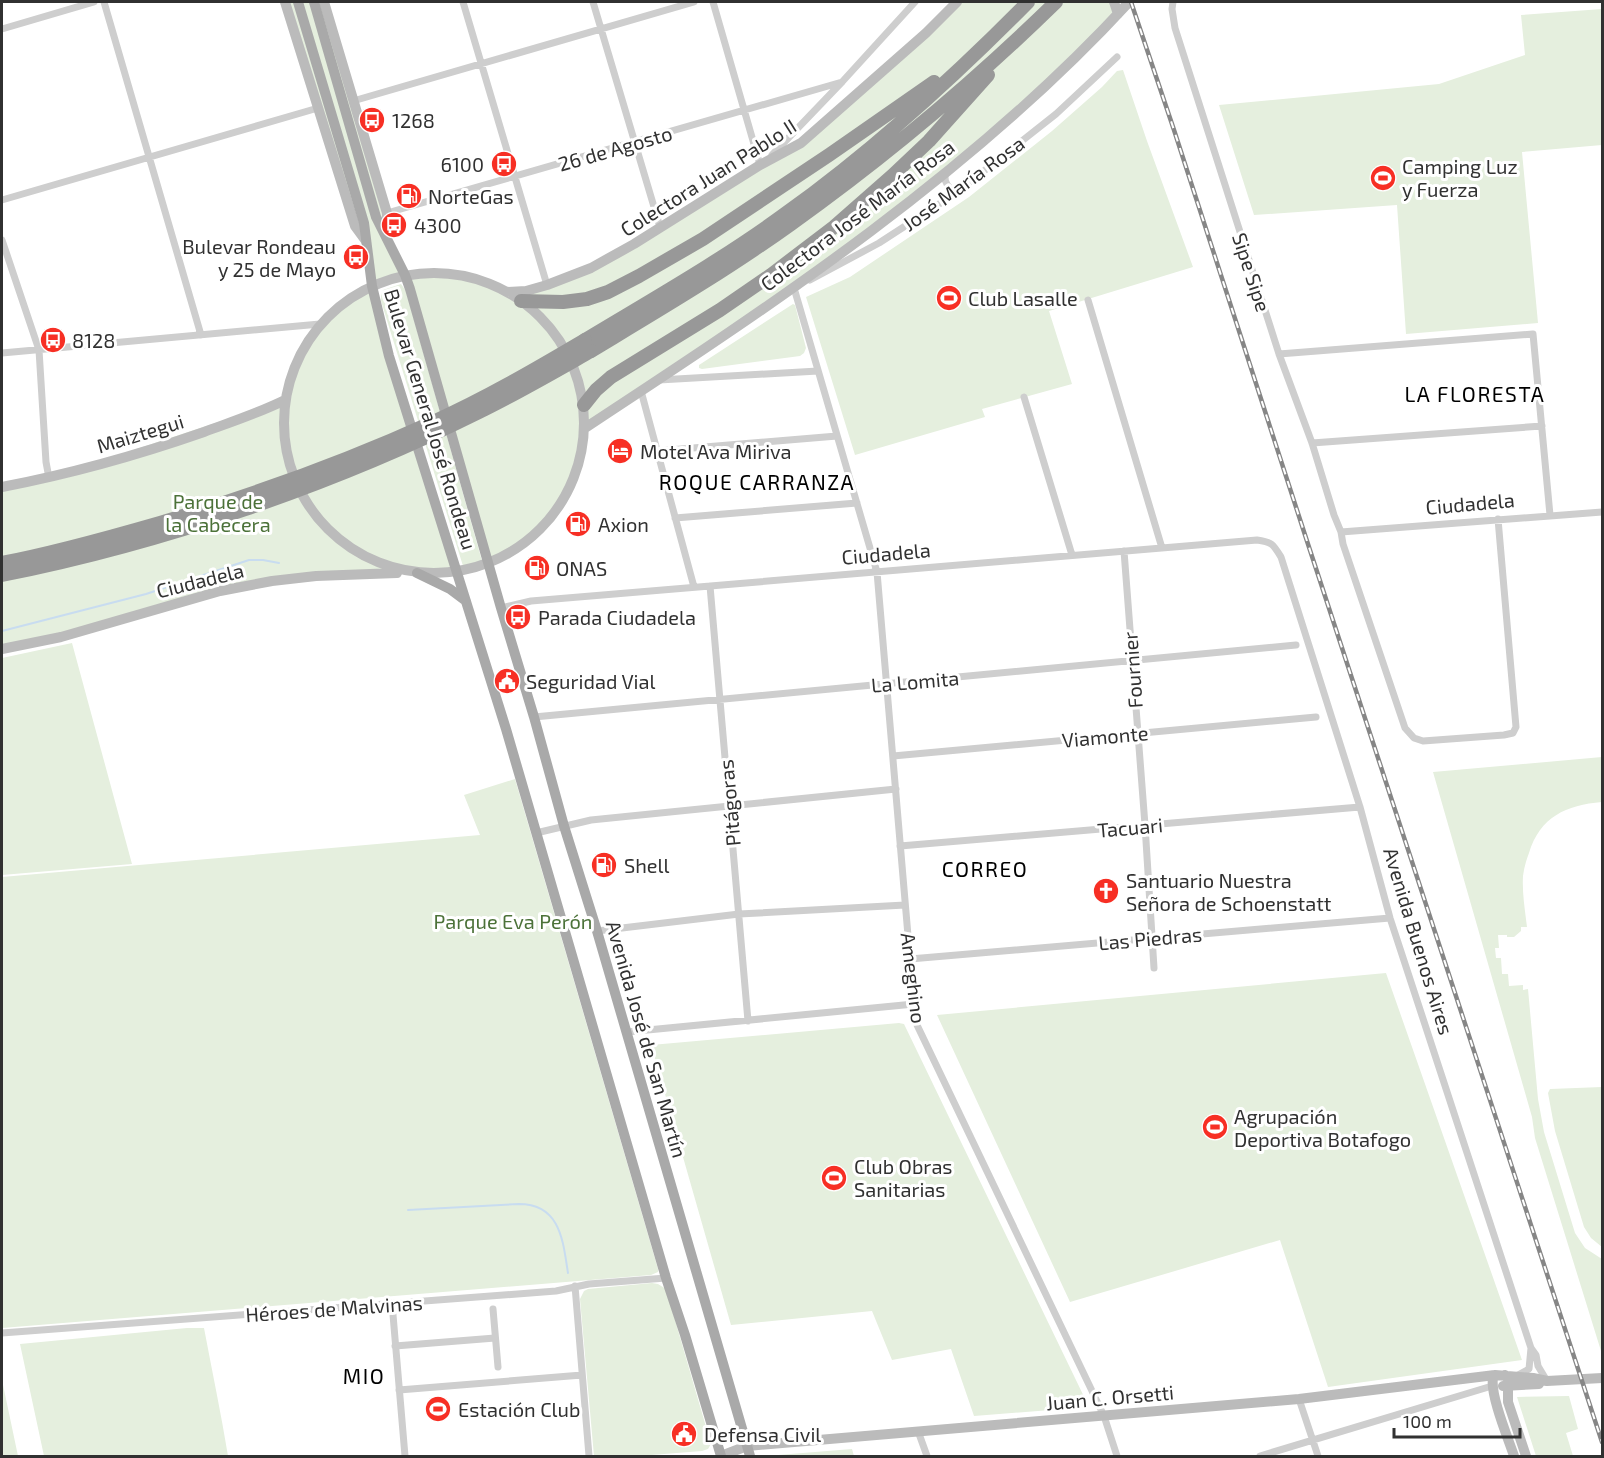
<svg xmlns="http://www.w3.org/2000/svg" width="1604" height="1458" font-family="'Exo 2',sans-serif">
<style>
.green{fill:#e5efde}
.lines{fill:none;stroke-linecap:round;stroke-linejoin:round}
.stream{stroke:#c8dcf0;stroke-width:2}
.street{stroke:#cecece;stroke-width:7}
.secondary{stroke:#bbb;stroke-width:10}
.primary{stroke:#a9a9a9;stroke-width:10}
.highway{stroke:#989898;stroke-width:14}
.rail-casing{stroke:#868686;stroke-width:4.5}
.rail{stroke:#fff;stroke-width:2;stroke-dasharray:7;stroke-linecap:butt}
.highway-bridge{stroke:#989898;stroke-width:14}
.labels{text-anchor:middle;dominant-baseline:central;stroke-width:6;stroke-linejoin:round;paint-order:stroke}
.poi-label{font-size:20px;fill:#313131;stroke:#fff;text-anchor:start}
.street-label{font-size:20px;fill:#313131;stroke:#fff}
.park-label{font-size:20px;fill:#4c7239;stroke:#fff}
.neighbourhood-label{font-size:21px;letter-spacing:1.5px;fill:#000;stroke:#fff}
</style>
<rect width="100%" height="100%" fill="#fff"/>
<path class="green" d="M285,2H324L387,213V238L405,275C440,266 475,278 507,292L591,268L801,143L957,2H1114L1118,14L1043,89L891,215L585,428C579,494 548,535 489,564L405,275L372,286L458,572L446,573L411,572L316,576L272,581L2,649V487L49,478L285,400C295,346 324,312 372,286L366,242Z
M1602,9V145L1522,152L1538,323L1406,334L1397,205L1254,215L1219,105L1439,84L1525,55L1521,15Z
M1123,70L1147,141L1193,267L1049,311L1072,384L982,409L985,417L855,455L806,297L850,277L969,197L1052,131L1102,87L1117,71Z
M401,284L406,291L482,561L463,566L381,301V295L383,290Z
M793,304L795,305L806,348L804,353L800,356L702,369L699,368V365Z
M72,643L132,864L2,875V658Z
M1602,757V802C1566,805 1540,817 1529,853C1526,861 1524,868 1523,876C1522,893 1525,910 1527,927H1521V931L1514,937H1507V935H1498L1499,948H1495L1496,958H1501L1502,974H1508L1509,986L1523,985V990L1528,989L1538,1099L1544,1132L1575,1233L1585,1248L1602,1259V1351H1601L1535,1138L1532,1117L1433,772Z
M515,779L658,1269V1272L651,1275L2,1328V877L480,835L464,795Z
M1386,973L1522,1360L1328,1387L1280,1240L1070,1302L937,1015Z
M899,1023L904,1024L1089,1407L974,1416L951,1349L892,1360L872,1311L731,1325L651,1045Z
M1602,1087V1247L1591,1238L1584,1227L1555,1131L1548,1093L1550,1089Z
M652,1283L658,1284L666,1289L711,1444L708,1449L702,1451L639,1456H594L580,1299L584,1291L588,1289Z
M187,1328H204C212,1371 221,1413 228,1456H44L20,1344Z
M2,1380L18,1456H2Z
M1569,1396L1578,1429L1566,1433L1573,1456H1536L1517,1397Z
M852,1449L854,1456L778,1455Z"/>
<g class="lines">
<path class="stream" d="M2,631L146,594L249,560H263L279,563
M408,1210L519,1204C561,1204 563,1242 568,1273"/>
<path class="street" d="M104,2L201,335
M463,2L547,285
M593,2L660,227
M713,2L760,165
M1173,2L1172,9L1175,28L1279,354L1312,443L1334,515L1341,532L1343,544L1405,728L1414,738L1423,741L1504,735L1513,733L1516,727L1498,519
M2,29L94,2
M353,101L694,2
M772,155L842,82L915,2
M945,173C944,183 948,187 956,193
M2,200L318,108
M387,213L842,82
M2,240L39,350L46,462L49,478
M810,280L879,243L956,193L1056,114L1117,57
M798,286L794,288L877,572L910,959L917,1025L1104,1416L1117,1456
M1088,300L1162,548
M2,353L320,324
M1279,354L1533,334L1550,515
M659,380L818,371
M641,391L694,587
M1024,397L1072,555
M1312,443L1542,426
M657,451L837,436
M675,518L857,503
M1341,532L1602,512
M1124,551L1145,825L1154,968
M710,586L748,1021
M501,608L531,601L1257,540C1272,542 1273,544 1281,557L1360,807L1390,918L1531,1348L1536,1355L1538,1366L1547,1381
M534,717L1296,645
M893,756L1316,717
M536,833L591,820L896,789
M900,846L1360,807
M597,931L739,914L905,905
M910,959L1390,918
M627,1032L914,1004
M575,1286L589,1456
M392,1303L405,1456
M493,1309L498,1367
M2,1333L556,1291L589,1284L666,1278
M395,1346L495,1338
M1518,1375L1529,1369L1531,1348
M399,1390L582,1375
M1299,1399L1318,1456
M918,1431L927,1456
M1260,1456L1492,1386"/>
<path class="secondary" d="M285,2L355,226L366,241
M324,2L387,213V238
M1114,2L1118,14
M284 423a150 150 0 1 1 300 0a150 150 0 1 1-300 0Z
M507,292L526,291L547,285L591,268L634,244L760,165L801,143L926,33L957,2
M585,428C777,302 973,172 1129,2
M2,487C70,474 138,455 204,432C231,422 259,413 285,400
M2,649L61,637L220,591L272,581L316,576L397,573
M1495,1375L1493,1378C1490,1395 1508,1438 1514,1456
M1505,1375L1508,1379V1402L1526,1456
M1503,1386L1539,1384
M721,1456L747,1446L1299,1399L1495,1375L1533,1378L1547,1381L1602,1378"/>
<path class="primary" d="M298,2L364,223L372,286L389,356L506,729L666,1278L685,1335L721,1456
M314,2L376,217L405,275L410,289L501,608L534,717L564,826L597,931L750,1456
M417,573L450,589L466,601"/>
<path class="highway" d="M521,301L563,302L587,299L608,292L639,276L703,239L829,155L934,82
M585,340C653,299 722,260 785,214C873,151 953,78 1028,2
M591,351C659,310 727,270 791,224C885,157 974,82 1056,2
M584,405L596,390L611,377L720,310L771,275L834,227L892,176L929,141L988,75"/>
<g class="rail-casing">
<path id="rail" d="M1131,2L1174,130L1306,538L1602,1442"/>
</g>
<use href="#rail" class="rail"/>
<path class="highway-bridge" d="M2,563C55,553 108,538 160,523C253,495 345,462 433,422C486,398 536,369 585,340
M2,575C163,543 332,485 479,412C518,393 554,372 591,351"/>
</g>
<defs>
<g id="bus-disc" transform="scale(1.35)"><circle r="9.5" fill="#f72f24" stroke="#fff"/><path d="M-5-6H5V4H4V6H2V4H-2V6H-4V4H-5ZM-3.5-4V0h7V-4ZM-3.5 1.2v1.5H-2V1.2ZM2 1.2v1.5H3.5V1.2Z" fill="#fff"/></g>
<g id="stadium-disc" transform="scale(1.35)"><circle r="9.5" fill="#f72f24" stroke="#fff"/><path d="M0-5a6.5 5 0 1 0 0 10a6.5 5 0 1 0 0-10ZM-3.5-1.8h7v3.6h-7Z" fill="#fff"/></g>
<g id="fuel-disc" transform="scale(1.35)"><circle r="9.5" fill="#f72f24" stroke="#fff"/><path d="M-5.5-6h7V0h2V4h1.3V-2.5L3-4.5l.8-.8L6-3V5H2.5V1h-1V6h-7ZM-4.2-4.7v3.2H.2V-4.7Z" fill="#fff"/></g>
<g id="hotel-disc" transform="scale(1.35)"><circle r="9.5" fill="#f72f24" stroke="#fff"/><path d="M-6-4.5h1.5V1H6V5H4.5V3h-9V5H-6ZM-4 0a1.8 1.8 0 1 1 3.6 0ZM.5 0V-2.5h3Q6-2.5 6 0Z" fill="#fff"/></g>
<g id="civic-disc" transform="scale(1.35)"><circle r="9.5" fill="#f72f24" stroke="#fff"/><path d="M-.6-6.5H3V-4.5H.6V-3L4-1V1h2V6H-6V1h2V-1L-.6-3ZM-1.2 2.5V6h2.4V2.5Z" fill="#fff"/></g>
<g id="church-disc" transform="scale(1.35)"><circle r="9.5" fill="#f72f24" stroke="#fff"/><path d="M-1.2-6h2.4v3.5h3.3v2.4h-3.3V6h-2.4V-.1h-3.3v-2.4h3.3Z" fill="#fff"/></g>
</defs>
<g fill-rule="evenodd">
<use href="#bus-disc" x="372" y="120"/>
<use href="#bus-disc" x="504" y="164"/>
<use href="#stadium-disc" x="1383" y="178"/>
<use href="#fuel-disc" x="409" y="196"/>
<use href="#bus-disc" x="394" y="225"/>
<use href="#bus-disc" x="356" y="257"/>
<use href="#stadium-disc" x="949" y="298"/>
<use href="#bus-disc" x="53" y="340"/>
<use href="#hotel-disc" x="620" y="451"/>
<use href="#fuel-disc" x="578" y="524"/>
<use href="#fuel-disc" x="537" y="568"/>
<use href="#bus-disc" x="518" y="617"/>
<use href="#civic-disc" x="507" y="681"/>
<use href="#fuel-disc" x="604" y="865"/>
<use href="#church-disc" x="1106" y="891"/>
<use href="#stadium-disc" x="1215" y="1127"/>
<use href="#stadium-disc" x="834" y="1178"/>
<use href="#stadium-disc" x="438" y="1409"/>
<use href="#civic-disc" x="684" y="1434"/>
</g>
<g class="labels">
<g class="poi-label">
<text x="392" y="120">1268</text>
<text x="484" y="164" text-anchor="end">6100</text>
<text x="1402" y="166">Camping Luz<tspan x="1402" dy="23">y Fuerza</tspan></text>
<text x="428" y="196">NorteGas</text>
<text x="414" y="225">4300</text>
<text x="336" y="246" text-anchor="end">Bulevar Rondeau<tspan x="336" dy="23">y 25 de Mayo</tspan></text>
<text x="968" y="298">Club Lasalle</text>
<text x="72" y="340">8128</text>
<text x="640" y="451">Motel Ava Miriva</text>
<text x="598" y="524">Axion</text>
<text x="556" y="568">ONAS</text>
<text x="538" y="617">Parada Ciudadela</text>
<text x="526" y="681">Seguridad Vial</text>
<text x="624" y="865">Shell</text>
<text x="1126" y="880">Santuario Nuestra<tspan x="1126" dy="23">Señora de Schoenstatt</tspan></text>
<text x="1234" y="1116">Agrupación<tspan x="1234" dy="23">Deportiva Botafogo</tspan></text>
<text x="854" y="1166">Club Obras<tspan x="854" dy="23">Sanitarias</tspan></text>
<text x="458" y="1409">Estación Club</text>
<text x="704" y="1434">Defensa Civil</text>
</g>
<g class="street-label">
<text transform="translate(615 148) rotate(-16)">26 de Agosto</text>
<text transform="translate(708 177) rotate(-32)">Colectora Juan Pablo II</text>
<text transform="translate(963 183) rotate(-36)">José María Rosa</text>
<text transform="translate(857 215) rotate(-37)">Colectora José María Rosa</text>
<text transform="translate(1252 272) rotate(72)">Sipe Sipe</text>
<text transform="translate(431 419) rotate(73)">Bulevar General José Rondeau</text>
<text transform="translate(140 433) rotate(-17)">Maiztegui</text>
<text transform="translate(1470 503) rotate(-5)">Ciudadela</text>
<text transform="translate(886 553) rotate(-5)">Ciudadela</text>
<text transform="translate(200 580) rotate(-14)">Ciudadela</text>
<text transform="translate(1132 670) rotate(-94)">Fournier</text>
<text transform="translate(915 681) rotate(-5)">La Lomita</text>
<text transform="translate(1105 736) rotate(-5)">Viamonte</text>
<text transform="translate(729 803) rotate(-95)">Pitágoras</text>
<text transform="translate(1130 827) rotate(-5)">Tacuari</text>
<text transform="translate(1150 938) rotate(-5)">Las Piedras</text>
<text transform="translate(1419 941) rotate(73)">Avenida Buenos Aires</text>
<text transform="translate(914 978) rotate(83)">Ameghino</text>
<text transform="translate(647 1039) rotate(74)">Avenida José de San Martín</text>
<text transform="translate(334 1308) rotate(-4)">Héroes de Malvinas</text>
<text transform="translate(1110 1397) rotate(-5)">Juan C. Orsetti</text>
</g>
<g class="park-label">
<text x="218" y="501">Parque de<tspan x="218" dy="23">la Cabecera</tspan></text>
<text x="513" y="921">Parque Eva Perón</text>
</g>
<g class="neighbourhood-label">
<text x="1475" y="393">LA FLORESTA</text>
<text x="757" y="481">ROQUE CARRANZA</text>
<text x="985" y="868">CORREO</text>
<text x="364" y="1375">MIO</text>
</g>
</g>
<rect width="1604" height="1458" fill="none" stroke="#313131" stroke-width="6"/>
<path d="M1394 1428v9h126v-9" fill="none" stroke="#313131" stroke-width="3"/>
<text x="1403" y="1428" font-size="18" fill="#313131" stroke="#ffffff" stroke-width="4.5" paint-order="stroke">100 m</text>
</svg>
